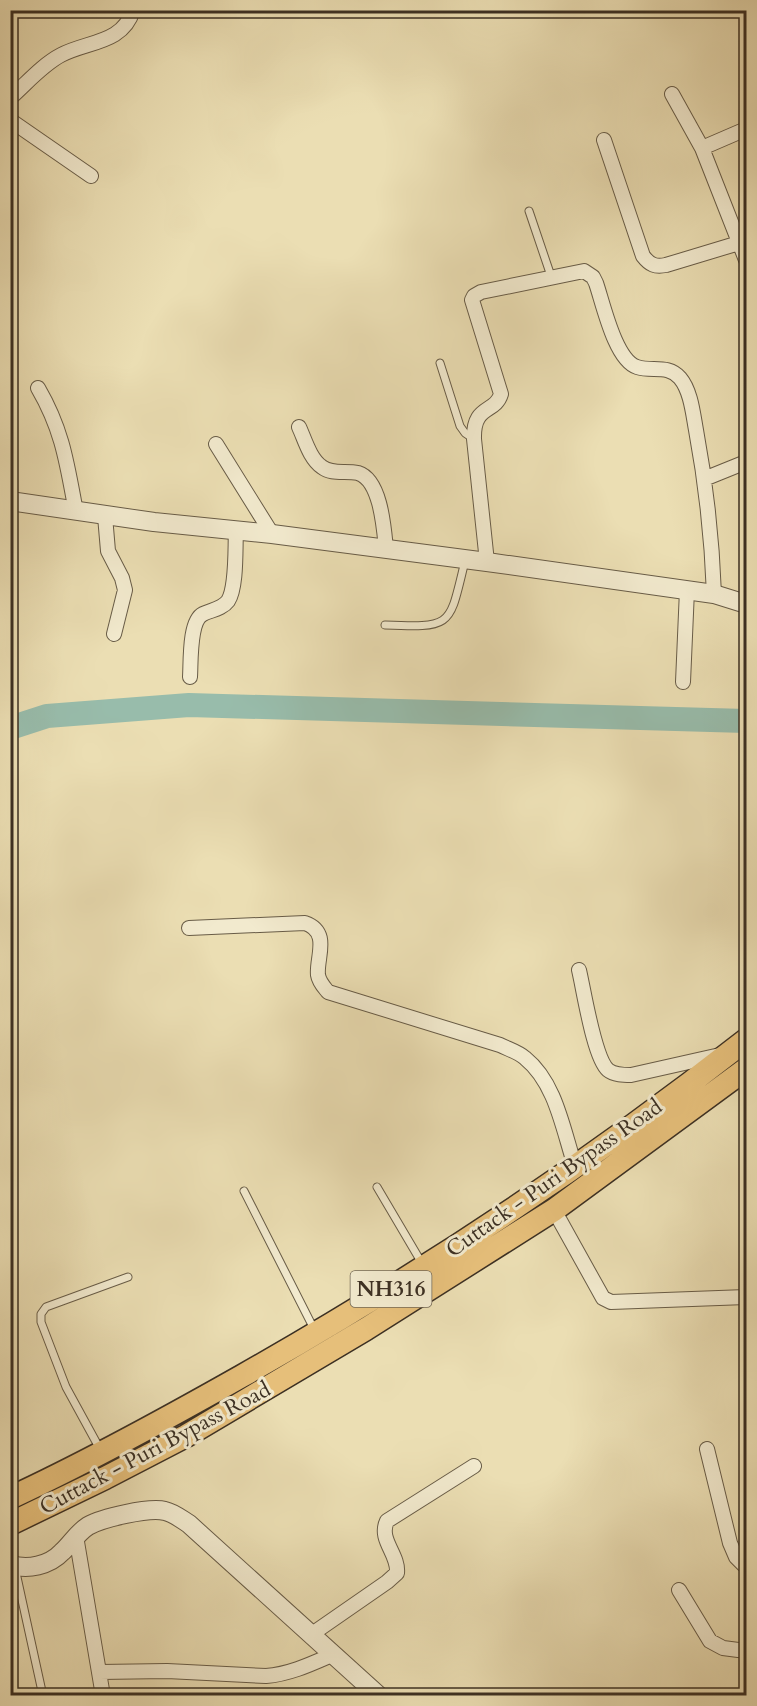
<svg xmlns="http://www.w3.org/2000/svg" width="757" height="1706" font-family="Cardo,serif">
<style>
.lines{fill:none;stroke-linecap:round;stroke-linejoin:round}
.river{stroke:#98bcab;stroke-width:24}
.service-casing{stroke:#685c47;stroke-width:9}
.minor-casing{stroke:#685c47;stroke-width:16}
.tertiary-casing{stroke:#685c47;stroke-width:20}
.trunk-casing{stroke:#3c3023;stroke-width:25}
.service{stroke:#f2eace;stroke-width:7}
.minor{stroke:#f2eace;stroke-width:14}
.tertiary{stroke:#f2eace;stroke-width:18}
.trunk{stroke:#e6bf7a;stroke-width:22}
.labels{text-anchor:middle;dominant-baseline:central;stroke-width:6;stroke-linejoin:round;paint-order:stroke}
.shield{fill:#f2eace;stroke:#736856;stroke-width:1.5}
.shield-label{font-size:21px;font-weight:bold;fill:#3c3023}
.street-label{font-size:22px;fill:#3c3023;stroke:#f2eace}
</style>
<rect width="100%" height="100%" fill="#ebdeb3"/>
<filter id="stains"><feTurbulence type="fractalNoise" baseFrequency=".00333" numOctaves="4"/><feColorMatrix values="0 0 0 0 .2 0 0 0 0 .09 0 0 0 0 .02 0 0 0 .5 -.17"/></filter>
<radialGradient id="worn" r=".72"><stop offset=".6" stop-color="#630" stop-opacity="0"/><stop offset="1" stop-color="#630" stop-opacity=".3"/></radialGradient>
<g class="lines">
<path class="river" d="M10,728L47,716L189,705L746,721"/>
<g class="service-casing">
<path id="service" d="M529,211L551,276
M440,363L460,426L465,433L474,439
M385,625C454,628 449,626 465,561
M377,1187L423,1265
M244,1191L314,1329
M101,1451L66,1387L41,1322V1314L46,1307L128,1277
M15,1568L43,1696"/>
</g>
<g class="minor-casing">
<path id="minor" d="M672,94L702,148L746,260
M10,98C26,84 42,65 61,55C87,41 123,44 133,10
M10,120L91,176
M604,140L643,256C650,265 655,267 666,265L739,243
M702,148L746,129
M38,388C63,431 67,464 76,512
M299,427C305,440 310,459 322,467C332,475 346,470 358,473C381,480 384,529 386,549
M216,444L272,534
M704,479L746,462
M105,516L108,551L122,578L125,590L114,634
M487,562L474,439C473,404 495,414 501,394L472,300L474,296L481,292L584,271L593,277L596,283C603,303 615,360 637,367C652,372 668,364 680,378C691,391 693,414 696,430C706,484 712,539 714,594
M190,677C191,662 189,621 203,614C211,610 222,609 228,601C237,587 235,548 236,531
M683,682L687,590
M189,928L305,923C331,932 316,958 318,975C319,982 324,987 328,992L500,1045C508,1049 518,1052 525,1058C556,1083 563,1130 575,1166
M579,970C584,991 594,1058 608,1070C614,1075 624,1075 631,1075L720,1055
M554,1210L603,1298L611,1302L746,1297
M707,1449L730,1543L736,1557L744,1565H746
M76,1536L103,1696
M679,1590L710,1641L723,1648L746,1651
M312,1634L387,1582L397,1573C399,1554 378,1540 387,1521L474,1466
M100,1672L167,1671L266,1676C290,1674 311,1664 334,1654"/>
</g>
<g class="tertiary-casing">
<path id="tertiary" d="M10,501L154,522L272,534L487,562L714,594L746,604
M10,1564C27,1571 50,1565 62,1552C71,1544 77,1533 88,1526C102,1518 149,1507 165,1511C174,1513 181,1519 189,1524L379,1696"/>
</g>
<g class="trunk-casing">
<path id="trunk" d="M10,1498C90,1461 166,1419 242,1376C418,1276 587,1165 746,1040
M10,1524L105,1478L186,1436L366,1329L554,1210L746,1069"/>
</g>
<use href="#service" class="service"/>
<use href="#minor" class="minor"/>
<use href="#tertiary" class="tertiary"/>
<use href="#trunk" class="trunk"/>
</g>
<g class="labels">
<rect class="shield" x="350.5" y="1271" width="81" height="36" rx="4.5"/>
<g class="shield-label">
<text x="391" y="1289">NH316</text>
</g>
<g class="street-label">
<text transform="translate(554 1178) rotate(-35)">Cuttack - Puri Bypass Road</text>
<text transform="translate(155 1448) rotate(-28)">Cuttack - Puri Bypass Road</text>
</g>
</g>
<rect width="757" height="1706" fill="none" stroke="#ebdeb3" stroke-width="36"/>
<rect x="12" y="12" width="733" height="1682" fill="none" stroke="#3c3023" stroke-width="3"/>
<rect x="18" y="18" width="721" height="1670" fill="none" stroke="#3c3023" stroke-width="1.5"/>
<rect width="100%" height="100%" filter="url(#stains)"/>
<rect width="100%" height="100%" fill="url(#worn)"/>
</svg>
